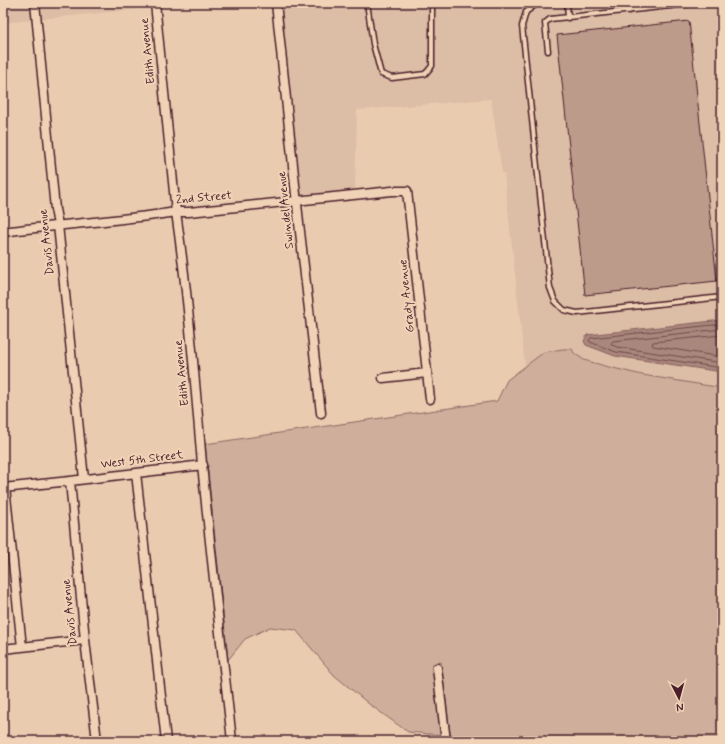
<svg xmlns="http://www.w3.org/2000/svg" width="725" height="744" font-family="Mynerve,sans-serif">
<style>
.built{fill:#dcbda5}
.green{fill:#cfaf9b;stroke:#8c6763}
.water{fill:#aa877b;stroke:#845d5b}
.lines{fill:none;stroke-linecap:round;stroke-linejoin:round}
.shore{stroke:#70494b;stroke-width:1}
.building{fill:#bd9b8b;stroke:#4a1f2b}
.lane-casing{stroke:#4a1f2b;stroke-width:7}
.street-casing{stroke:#4a1f2b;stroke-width:11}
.lane{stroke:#f0d3b6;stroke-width:4}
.street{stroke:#f0d3b6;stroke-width:8}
.labels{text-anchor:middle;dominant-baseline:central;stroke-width:4;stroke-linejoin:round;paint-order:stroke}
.street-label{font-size:12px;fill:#4a1f2b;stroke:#f0d3b6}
</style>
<rect width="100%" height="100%" fill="#e9ccb0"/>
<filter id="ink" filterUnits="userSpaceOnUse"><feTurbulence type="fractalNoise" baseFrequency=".025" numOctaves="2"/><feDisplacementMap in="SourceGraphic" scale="8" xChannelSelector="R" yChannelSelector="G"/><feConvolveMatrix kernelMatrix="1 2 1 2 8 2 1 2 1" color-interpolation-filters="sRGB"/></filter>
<g filter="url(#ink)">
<path class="built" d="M3,3H31L32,20L3,23Z
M39,3H150L151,8L41,19Z
M281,3H722V320L587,335L584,341L586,345L615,356L722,372V388L642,375L605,366L584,360L574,352L572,349L544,352L525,366L504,173H502L491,99L357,110L355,190L325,193H300Z"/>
<path class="green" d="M563,349H572L574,353L584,360L605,366L642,375L722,388V741H451L441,662L433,664L442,741H441L440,735L408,732L369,704L334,675L296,630L270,627L245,639L228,660L205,444L497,401L507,380L544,352Z"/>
<path class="water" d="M722,320V372L615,356L586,345L584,341L587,335Z"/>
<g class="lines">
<path class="shore" d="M722,324L591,338L589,340L590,342L616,352L722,368
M722,329L613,341L611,343L612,345L617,347L722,363
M722,335L653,342L652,344L653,346L722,357"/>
</g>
<path class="building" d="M689,21L717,281L585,295L557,35Z"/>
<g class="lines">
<g class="lane-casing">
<path id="lane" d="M367,3L373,44L381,74L392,78L425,74L432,66V3
M538,3L526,12L522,26L550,288L555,301L564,310L577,313L722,297
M567,3L568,18
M628,3L629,11
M548,51L545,23L550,19L689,4"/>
</g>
<g class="street-casing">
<path id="street" d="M35,3L55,209L58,225L84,479
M155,3L176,212C188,296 195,380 202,464C211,557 222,649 232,741
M276,3L299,223L321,413
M3,232C61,224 119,221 176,212H189L392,191H407L430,399
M383,378L427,373
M136,473L166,741
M70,481L85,640L97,741
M5,487L22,647
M3,488L70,481L203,465
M3,649L85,640
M437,668L446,741"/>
</g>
<use href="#lane" class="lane"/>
<use href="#street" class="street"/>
</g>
</g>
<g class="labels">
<g class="street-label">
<text transform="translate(148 51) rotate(-96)">Edith Avenue</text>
<text transform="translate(204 198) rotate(-5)">2nd Street</text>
<text transform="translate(286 210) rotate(-96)">Swindel Avenue</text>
<text transform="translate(47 242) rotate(-96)">Davis Avenue</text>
<text transform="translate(407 296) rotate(-96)">Grady Avenue</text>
<text transform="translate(182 373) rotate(-96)">Edith Avenue</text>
<text transform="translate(142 460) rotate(-7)">West 5th Street</text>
<text transform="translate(70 612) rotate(-96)">Davis Avenue</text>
</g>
</g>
<rect width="725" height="744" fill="none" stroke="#f0d3b6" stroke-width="16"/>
<rect x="8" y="8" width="709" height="728" fill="none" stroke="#4a1f2b" stroke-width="1.5" filter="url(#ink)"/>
<g transform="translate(679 698) rotate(174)" stroke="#f0d3b6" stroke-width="3" paint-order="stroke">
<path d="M0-3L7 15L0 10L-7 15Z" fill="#4a1f2b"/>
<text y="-6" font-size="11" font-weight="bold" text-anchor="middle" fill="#4a1f2b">N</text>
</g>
</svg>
